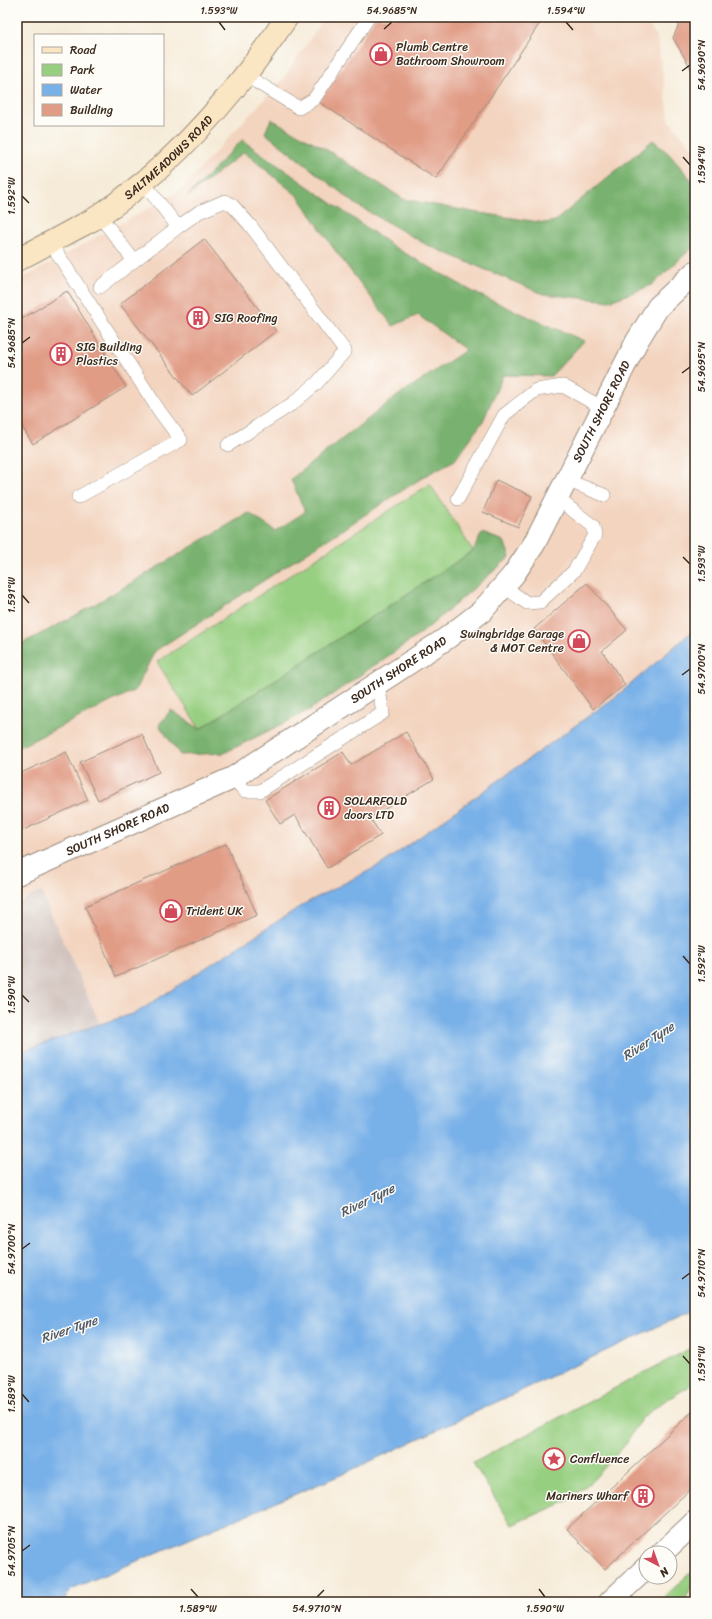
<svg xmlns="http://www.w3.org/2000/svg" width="712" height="1619" font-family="Sriracha,sans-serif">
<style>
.built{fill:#f3d4bf}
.industrial{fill:#cfc0bb}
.green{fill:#97cf81;stroke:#697c50}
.forest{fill:#79b26f;stroke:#5a6e46}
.water{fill:#78b0e8;stroke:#5a6d83}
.building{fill:#e19c86}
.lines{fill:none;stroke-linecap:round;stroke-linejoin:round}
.lane-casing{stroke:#988a7b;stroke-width:14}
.street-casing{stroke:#988a7b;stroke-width:24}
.secondary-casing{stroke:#988a7b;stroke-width:24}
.lane{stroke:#fff;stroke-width:13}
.street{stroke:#fff;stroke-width:22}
.secondary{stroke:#fbe6c4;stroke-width:22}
.ticks{fill:none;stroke:#3b2a1e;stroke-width:1.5}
.labels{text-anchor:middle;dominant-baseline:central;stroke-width:3;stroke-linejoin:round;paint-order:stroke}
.poi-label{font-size:12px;fill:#3b2a1e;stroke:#fdfcf7;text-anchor:start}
.street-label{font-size:12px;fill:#3b2a1e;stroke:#fdfcf7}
.water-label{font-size:13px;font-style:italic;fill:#505965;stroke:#fdfcf7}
.neatline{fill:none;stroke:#3b2a1e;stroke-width:1.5}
.ticks-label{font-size:10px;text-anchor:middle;fill:#3b2a1e}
</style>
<rect width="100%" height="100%" fill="#fdfcf7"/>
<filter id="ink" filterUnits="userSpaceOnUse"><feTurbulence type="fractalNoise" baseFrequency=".025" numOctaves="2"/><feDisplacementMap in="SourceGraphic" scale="8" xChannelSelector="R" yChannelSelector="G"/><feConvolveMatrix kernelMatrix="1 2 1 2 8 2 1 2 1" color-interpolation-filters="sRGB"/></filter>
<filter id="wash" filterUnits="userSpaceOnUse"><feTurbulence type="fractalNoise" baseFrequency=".012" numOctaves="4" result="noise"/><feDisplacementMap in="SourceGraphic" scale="16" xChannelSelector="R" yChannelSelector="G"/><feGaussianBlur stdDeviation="0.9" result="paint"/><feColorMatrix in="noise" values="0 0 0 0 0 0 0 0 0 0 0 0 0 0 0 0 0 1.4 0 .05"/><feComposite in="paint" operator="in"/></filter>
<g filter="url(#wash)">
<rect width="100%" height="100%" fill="#f6ebd8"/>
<path class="built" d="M325,17H643L657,37L670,122L695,150V629L618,695L382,864L304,904L136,1013L100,1024L41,893L17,902V280L29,275L179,191L282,80Z"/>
<path class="industrial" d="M41,892L100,1024L17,1053V903Z"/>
<path class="green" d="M430,484L473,551L200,729L157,662Z
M695,1346V1381L688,1387L661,1403L641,1419L624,1446L592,1481L567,1501L512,1525L473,1463Z
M690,1573L695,1579L684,1602H659Z"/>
<path class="forest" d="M271,119L324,148L403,199L473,212L545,223L555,221L653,140L669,154L695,184V245L652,285L610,301L543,294L427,245L357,205L265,133Z
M242,140L394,247L477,294L584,341L551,376L503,375L483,421L455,460L428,474L155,651L135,690L17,748V646C97,607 171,557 249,513L275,531L305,512L291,479L396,397L466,350L418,315L393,326L334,249L299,197L244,152L188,196Z
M482,533L504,541L510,557L423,632L308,711L224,753L180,755L159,725L171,710L200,729L473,551Z"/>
<path class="water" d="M695,629V1309L343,1474L71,1589L63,1602H17V1053L100,1024L136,1013L304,904L382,864L618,695Z"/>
<g id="blocks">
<path class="building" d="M376,17H544L436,179L319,102Z
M682,17H695V75L673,38Z
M204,239L276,331L192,396L120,304Z
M67,291L126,387L33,444L17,419V322Z
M496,480L532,496L518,527L483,512Z
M587,583L627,630L602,651L625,685L593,709L534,629Z
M406,732L434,779L370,818L381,835L327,868L295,815L280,824L265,800L343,752L351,765Z
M142,734L159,772L98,800L80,762Z
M66,752L88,800L17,833V775Z
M226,844L257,915L116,977L85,906Z
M695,1409V1485L605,1569L567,1529Z"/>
</g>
</g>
<g filter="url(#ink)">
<use href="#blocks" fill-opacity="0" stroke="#988a7b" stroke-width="1"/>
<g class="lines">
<g class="lane-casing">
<path id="lane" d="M245,75L299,108L314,99L369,17
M143,182L178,227L199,212L225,201L232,205L250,225L345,351L317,383L292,404L228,445
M100,216L134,261
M50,242L160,412L181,440L78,497
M100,287L178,227
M566,480L604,495
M458,499L504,415L536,390L563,386L603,408
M503,586L527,603L540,602L574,571L595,535L593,526L557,498
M233,778L245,791H260L383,713L378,684"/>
</g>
<g class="street-casing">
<g id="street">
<path id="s1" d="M17,874L233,778L447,638L482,611L514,574L534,544L637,341L658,307L695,272"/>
<path d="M662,1553L695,1522"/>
<path d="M610,1602L646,1568"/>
</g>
</g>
<g class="secondary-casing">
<g id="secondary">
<path id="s2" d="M17,260C36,250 55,240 73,230C82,225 92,221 100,215C176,164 236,93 287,17"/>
</g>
</g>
<use href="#lane" class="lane"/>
<use href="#street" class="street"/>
<use href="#secondary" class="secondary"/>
</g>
</g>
<path class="ticks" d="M219,22L225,30M566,22L573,30M384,29L392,22M682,71L690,65M683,157L690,165M22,196L29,203M22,343L30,337M682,373L690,367M683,557L690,564M22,595L29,603M682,675L690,669M683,956L690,964M22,995L29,1002M22,1249L30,1243M682,1279L690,1273M683,1356L690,1364M22,1394L29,1402M22,1551L30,1545M191,1589L198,1597M539,1589L545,1597M317,1597L324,1590"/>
<defs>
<g id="shop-ring" transform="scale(1.15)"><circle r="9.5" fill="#fdfcf7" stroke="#d1495b" stroke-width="1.5"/><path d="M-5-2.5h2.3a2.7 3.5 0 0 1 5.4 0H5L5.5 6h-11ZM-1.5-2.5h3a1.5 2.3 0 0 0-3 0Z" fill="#d1495b"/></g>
<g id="building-ring" transform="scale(1.15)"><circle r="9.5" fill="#fdfcf7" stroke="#d1495b" stroke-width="1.5"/><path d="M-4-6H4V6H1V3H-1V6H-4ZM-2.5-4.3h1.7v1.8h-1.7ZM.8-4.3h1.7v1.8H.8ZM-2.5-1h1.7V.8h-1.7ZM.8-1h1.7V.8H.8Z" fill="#d1495b"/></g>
<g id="sight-ring" transform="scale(1.15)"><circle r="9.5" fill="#fdfcf7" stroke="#d1495b" stroke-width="1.5"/><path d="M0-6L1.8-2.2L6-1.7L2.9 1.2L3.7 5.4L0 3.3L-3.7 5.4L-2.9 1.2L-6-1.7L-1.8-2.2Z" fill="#d1495b"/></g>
</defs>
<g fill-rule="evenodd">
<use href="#shop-ring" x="381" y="54"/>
<use href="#building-ring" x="198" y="318"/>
<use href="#building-ring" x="61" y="354"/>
<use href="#shop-ring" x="579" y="641"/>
<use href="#building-ring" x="329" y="808"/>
<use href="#shop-ring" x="171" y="911"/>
<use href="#sight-ring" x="554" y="1459"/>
<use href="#building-ring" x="643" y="1496"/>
</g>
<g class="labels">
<g class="poi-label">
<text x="396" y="47">Plumb Centre<tspan x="396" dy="14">Bathroom Showroom</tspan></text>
<text x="214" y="318">SIG Roofing</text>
<text x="76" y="347">SIG Building<tspan x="76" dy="14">Plastics</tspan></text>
<text x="564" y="634" text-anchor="end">Swingbridge Garage<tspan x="564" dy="14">&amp; MOT Centre</tspan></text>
<text x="344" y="801">SOLARFOLD<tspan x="344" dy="14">doors LTD</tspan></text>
<text x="186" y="911">Trident UK</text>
<text x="570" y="1459">Confluence</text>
<text x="628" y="1496" text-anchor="end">Mariners Wharf</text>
</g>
<g class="street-label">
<text stroke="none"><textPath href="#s2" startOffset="184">SALTMEADOWS ROAD</textPath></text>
<text stroke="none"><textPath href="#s1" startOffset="770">SOUTH SHORE ROAD</textPath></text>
<text stroke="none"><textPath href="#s1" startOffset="434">SOUTH SHORE ROAD</textPath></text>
<text stroke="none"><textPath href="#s1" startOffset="110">SOUTH SHORE ROAD</textPath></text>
</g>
<g class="water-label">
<text transform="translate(648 1041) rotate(-33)">River Tyne</text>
<text transform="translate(367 1200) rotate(-26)">River Tyne</text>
<text transform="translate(69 1329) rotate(-19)">River Tyne</text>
</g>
</g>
<rect width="712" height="1619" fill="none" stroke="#fdfcf7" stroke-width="44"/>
<rect x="34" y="34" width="130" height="92" fill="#fdfcf7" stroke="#afa8a0"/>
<rect x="42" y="47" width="20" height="6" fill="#fbe6c4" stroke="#afa8a0"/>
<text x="70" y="54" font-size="12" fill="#3b2a1e">Road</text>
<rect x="42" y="64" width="20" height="12" fill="#97cf81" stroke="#afa8a0"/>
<text x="70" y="74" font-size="12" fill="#3b2a1e">Park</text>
<rect x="42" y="84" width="20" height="12" fill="#78b0e8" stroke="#afa8a0"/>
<text x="70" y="94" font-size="12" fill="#3b2a1e">Water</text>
<rect x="42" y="104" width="20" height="12" fill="#e19c86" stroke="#afa8a0"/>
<text x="70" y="114" font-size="12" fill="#3b2a1e">Building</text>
<g transform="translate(658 1565) rotate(139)"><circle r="19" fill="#fdfcf7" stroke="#afa8a0"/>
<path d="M0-3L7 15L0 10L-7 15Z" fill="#d1495b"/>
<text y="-6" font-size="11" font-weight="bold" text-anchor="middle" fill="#3b2a1e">N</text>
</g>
<rect x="22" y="22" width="668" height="1575" class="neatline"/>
<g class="ticks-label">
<text x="219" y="14">1.593°W</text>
<text x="392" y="14">54.9685°N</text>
<text x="566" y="14">1.594°W</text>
<text transform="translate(701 65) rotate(-90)" y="4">54.9690°N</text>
<text transform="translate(701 165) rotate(-90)" y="4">1.594°W</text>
<text transform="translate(11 196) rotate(-90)" y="4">1.592°W</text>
<text transform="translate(11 343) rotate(-90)" y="4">54.9685°N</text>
<text transform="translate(701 367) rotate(-90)" y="4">54.9695°N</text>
<text transform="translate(701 564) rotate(-90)" y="4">1.593°W</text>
<text transform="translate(11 595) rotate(-90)" y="4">1.591°W</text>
<text transform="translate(701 669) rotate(-90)" y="4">54.9700°N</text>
<text transform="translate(701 964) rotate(-90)" y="4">1.592°W</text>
<text transform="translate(11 995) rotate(-90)" y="4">1.590°W</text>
<text transform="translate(11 1249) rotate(-90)" y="4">54.9700°N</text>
<text transform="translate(701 1273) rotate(-90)" y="4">54.9710°N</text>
<text transform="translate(701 1364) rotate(-90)" y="4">1.591°W</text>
<text transform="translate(11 1394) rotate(-90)" y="4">1.589°W</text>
<text transform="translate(11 1551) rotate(-90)" y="4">54.9705°N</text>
<text x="198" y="1612">1.589°W</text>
<text x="317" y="1612">54.9710°N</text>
<text x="545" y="1612">1.590°W</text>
</g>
</svg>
